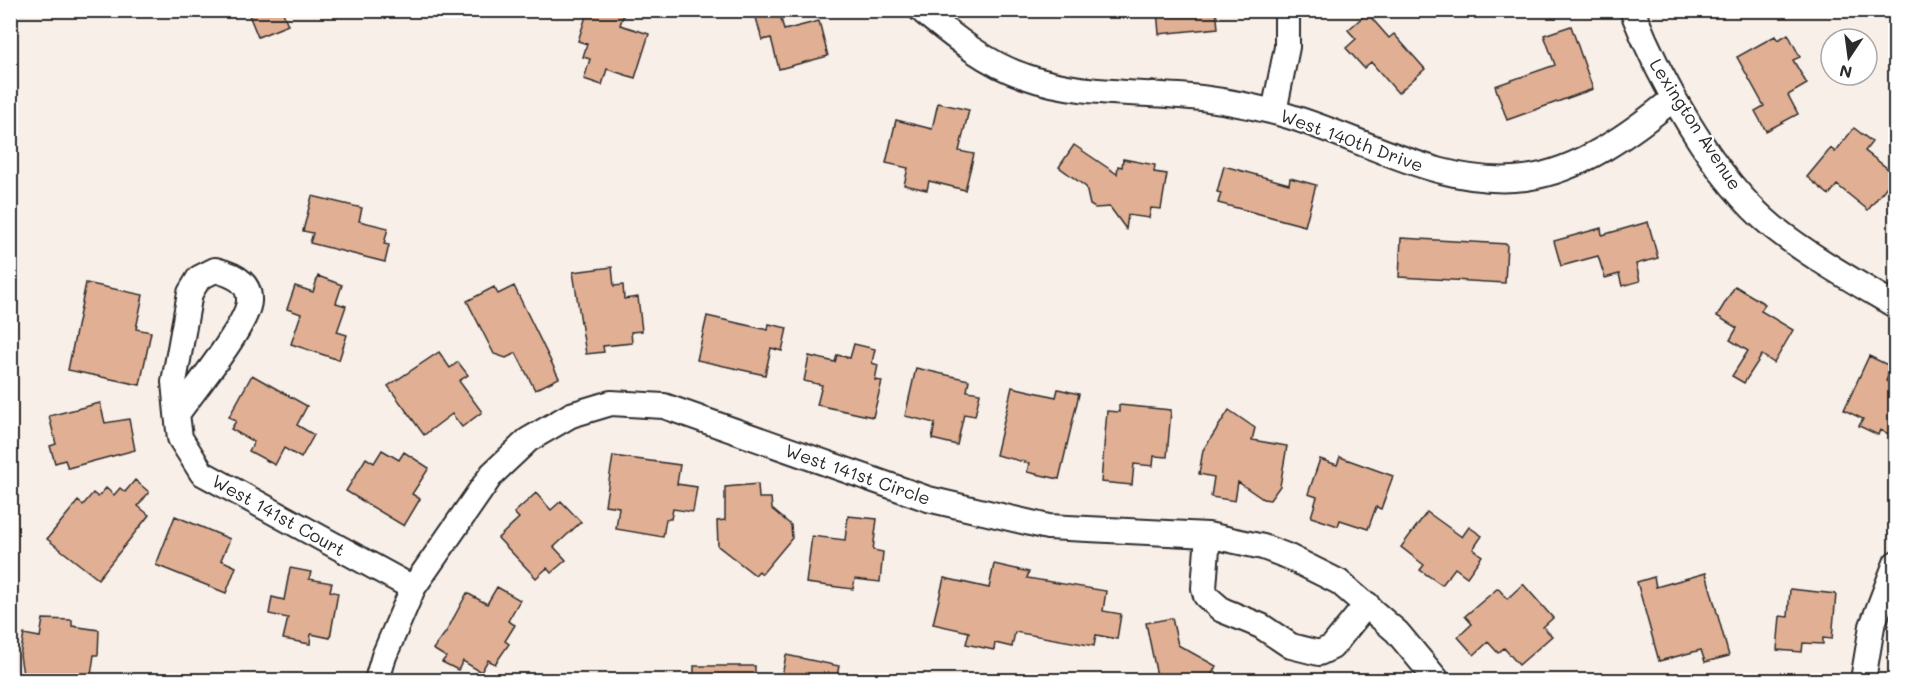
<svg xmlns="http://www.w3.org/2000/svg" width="1906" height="691" font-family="Mali,sans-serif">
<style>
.building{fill:#e1af93;stroke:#2b2b2b;stroke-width:1.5}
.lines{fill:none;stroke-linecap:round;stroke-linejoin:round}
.minor-casing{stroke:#2b2b2b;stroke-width:28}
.minor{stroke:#fff;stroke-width:24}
.labels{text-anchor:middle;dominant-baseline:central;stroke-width:4.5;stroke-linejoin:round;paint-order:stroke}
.street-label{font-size:18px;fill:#2b2b2b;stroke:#fff}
</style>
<rect width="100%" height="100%" fill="#f9efe9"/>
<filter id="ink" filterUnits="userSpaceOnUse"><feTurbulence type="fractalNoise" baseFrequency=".0167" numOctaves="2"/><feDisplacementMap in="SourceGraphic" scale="12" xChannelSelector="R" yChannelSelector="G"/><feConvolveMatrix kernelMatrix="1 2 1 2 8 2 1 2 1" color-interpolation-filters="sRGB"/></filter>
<g filter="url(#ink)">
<path class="building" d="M247,10H282L288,25L258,37Z
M588,10H625L620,25L649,34L635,78L607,69L602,85L584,79L590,59L583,57L587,44L578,41Z
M754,10H779L784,30L819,21L828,56L779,69L771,38L762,40Z
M1157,10H1216L1218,28L1159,34Z
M1367,13L1389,38L1394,34L1425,69L1398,93L1371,62L1364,68L1346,48L1356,39L1348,30Z
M1571,26L1593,89L1507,120L1495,86L1555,65L1544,35Z
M1788,34L1800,57L1793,60L1807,84L1788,95L1798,114L1766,131L1755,111L1764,106L1737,57L1775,36L1778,40Z
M938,103L969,110L959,151L974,154L965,190L929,181L927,190L904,185L908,168L886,163L896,120L932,129Z
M1854,128L1872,142L1865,151L1896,175L1868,210L1837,185L1829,195L1807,177L1831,148L1835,152Z
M1074,145L1117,174L1118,166L1122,167L1123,159L1155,165L1154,172L1167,174L1161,209L1151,208L1149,218L1128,215L1126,229L1110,207L1095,208L1090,205L1086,187L1059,167Z
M1224,166L1289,184L1290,178L1316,185L1305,226L1218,203L1221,193L1217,192Z
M312,196L362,208L359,221L388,228L384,244L389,245L385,262L310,243L313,233L303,231Z
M1648,222L1658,258L1636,264L1640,281L1622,286L1619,274L1605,278L1598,256L1561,266L1554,241L1601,228L1602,235Z
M1401,238L1507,244L1505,283L1399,277Z
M612,267L614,286L623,285L624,299L638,297L642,331L631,332L632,343L603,346L604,352L586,354L573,272Z
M318,276L342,285L336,303L346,306L337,332L347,335L339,360L291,344L301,314L287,309L295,286L313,292Z
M86,283L143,295L136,329L151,332L140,385L68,370Z
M514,286L559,378L535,390L516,353L506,358L494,354L467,301L494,287L498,294Z
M1735,286L1765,304L1761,311L1793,330L1774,363L1762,355L1744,383L1732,376L1748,351L1730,340L1737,328L1717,316Z
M707,316L768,330L769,324L787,328L782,351L771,348L765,375L697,360Z
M854,344L875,349L872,363L878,365L875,380L882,381L873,417L817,405L822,385L804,381L809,356L835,362L837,355L850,358Z
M439,352L450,368L458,362L468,375L459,381L482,412L462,427L452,414L424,435L388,386Z
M1869,356L1892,367L1886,381L1896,386V437L1880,430L1878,435L1859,426L1863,419L1844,410Z
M916,368L969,380L967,391L980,393L975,416L964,414L957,445L932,439L935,423L905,416Z
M252,375L307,406L297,425L314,435L301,458L284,448L275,465L249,451L254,442L231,429L236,421L229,417Z
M1012,387L1056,397L1058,389L1079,394L1059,479L1027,472L1029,463L996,455Z
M100,403L105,423L129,419L135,450L68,468L65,460L55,463L50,446L56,444L49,416Z
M1119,405L1171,410L1167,457L1154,456L1153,466L1134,464L1132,485L1101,482L1107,411L1119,412Z
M1229,410L1255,428L1252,440L1287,446L1280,486L1270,500L1263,499L1238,482L1235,501L1211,497L1214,477L1199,474L1203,450Z
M382,450L399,460L404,452L429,468L412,494L420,499L404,526L346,491L366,458L374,463Z
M613,456L680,465L677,484L697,487L693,512L673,509L671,519H666L663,537L616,529L619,507L605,505Z
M1340,457L1393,476L1381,509L1376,507L1368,529L1340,520L1338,526L1311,517L1317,497L1308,494L1320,459L1337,465Z
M135,480L149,492L138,506L149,515L98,579L47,539L78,501L83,505L93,493L98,497L106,488L114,495L120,488L125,492Z
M758,484L759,498H771L772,509L791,525L792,538L762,574L759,571L755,575L718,546L717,521L725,520V487Z
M536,493L551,510L561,501L581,522L554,547L566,560L551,573L547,568L536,578L498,538L519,518L514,513Z
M1427,512L1462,537L1469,527L1482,536L1473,549L1482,556L1467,577L1455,568L1442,585L1420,570L1424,565L1401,547Z
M175,516L230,539L221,560L236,567L226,593L156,565Z
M848,516L877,519L873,550L883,552L880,582L855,579L853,589L806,583L812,536L845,540Z
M994,564L1029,572L1027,578L1106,591L1103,611L1121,614L1117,639L1096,635L1094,646L1015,632L1012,647L995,643L994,650L966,644L969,632L933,624L944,578L989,588Z
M290,568L311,572L309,579L332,583L330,591L338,593L330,638L311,634L310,644L283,639L288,618L269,614L272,597L284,600Z
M1706,573L1729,656L1705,662L1701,650L1659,661L1637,582L1654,577L1656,587Z
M1523,584L1553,618L1543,627L1552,636L1519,665L1504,648L1498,653L1488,642L1474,655L1458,637L1472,624L1465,616L1498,588L1507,599Z
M497,587L520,600L508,621L515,625L505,641L509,644L495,664L488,660L481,672L463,661L458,670L442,662L446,657L433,649L446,632L467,593L487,604Z
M1790,589L1836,594L1832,639L1823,638V644L1803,643L1802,652L1777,650L1780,616L1788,617Z
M1172,618L1178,645L1216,666L1208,681H1158L1146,623Z
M43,619L72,620V626L99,630L98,655H94L91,675L80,676L79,681H24L20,655L24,634L40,637Z
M786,655L839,666L836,681H781Z
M694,666H755V681H694Z"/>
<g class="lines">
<g class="minor-casing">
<path id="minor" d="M921,10C953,36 985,63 1024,76C1074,94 1127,92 1180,96C1211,98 1243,104 1274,112C1357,133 1437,189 1525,178C1580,171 1633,132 1674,98
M1632,10C1660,81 1714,179 1773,227C1811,257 1854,281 1896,306
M1274,112L1287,47V10
M177,414L174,382L190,293L199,278L215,270C232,274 250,281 249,301C248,325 193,391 177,414L180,438L202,473L413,588
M1208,535L1204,588L1206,596L1222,610L1261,626L1291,646L1319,653L1332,647L1367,604
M377,680L384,656L413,588L492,474L528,440L571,415L611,403L664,406L928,499L1048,527L1208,535L1263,547L1287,556L1339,582L1397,632L1437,680
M1863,680L1872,626L1896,563"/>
</g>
<use href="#minor" class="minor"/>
</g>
</g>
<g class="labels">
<g class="street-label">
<text transform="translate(1696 124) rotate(57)">Lexington Avenue</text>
<text transform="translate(1352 140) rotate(20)">West 140th Drive</text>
<text transform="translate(858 474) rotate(19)">West 141st Circle</text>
<text transform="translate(279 515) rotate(29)">West 141st Court</text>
</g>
</g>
<rect width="1906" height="691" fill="none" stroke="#fff" stroke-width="36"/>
<rect x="18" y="18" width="1870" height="655" fill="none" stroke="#2b2b2b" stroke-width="2" filter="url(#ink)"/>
<g transform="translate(1849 57) rotate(193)"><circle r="28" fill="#ffffff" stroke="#aaaaaa" stroke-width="1.5"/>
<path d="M0-4.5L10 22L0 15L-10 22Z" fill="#2b2b2b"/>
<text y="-9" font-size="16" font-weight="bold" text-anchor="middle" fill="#2b2b2b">N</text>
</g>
</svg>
